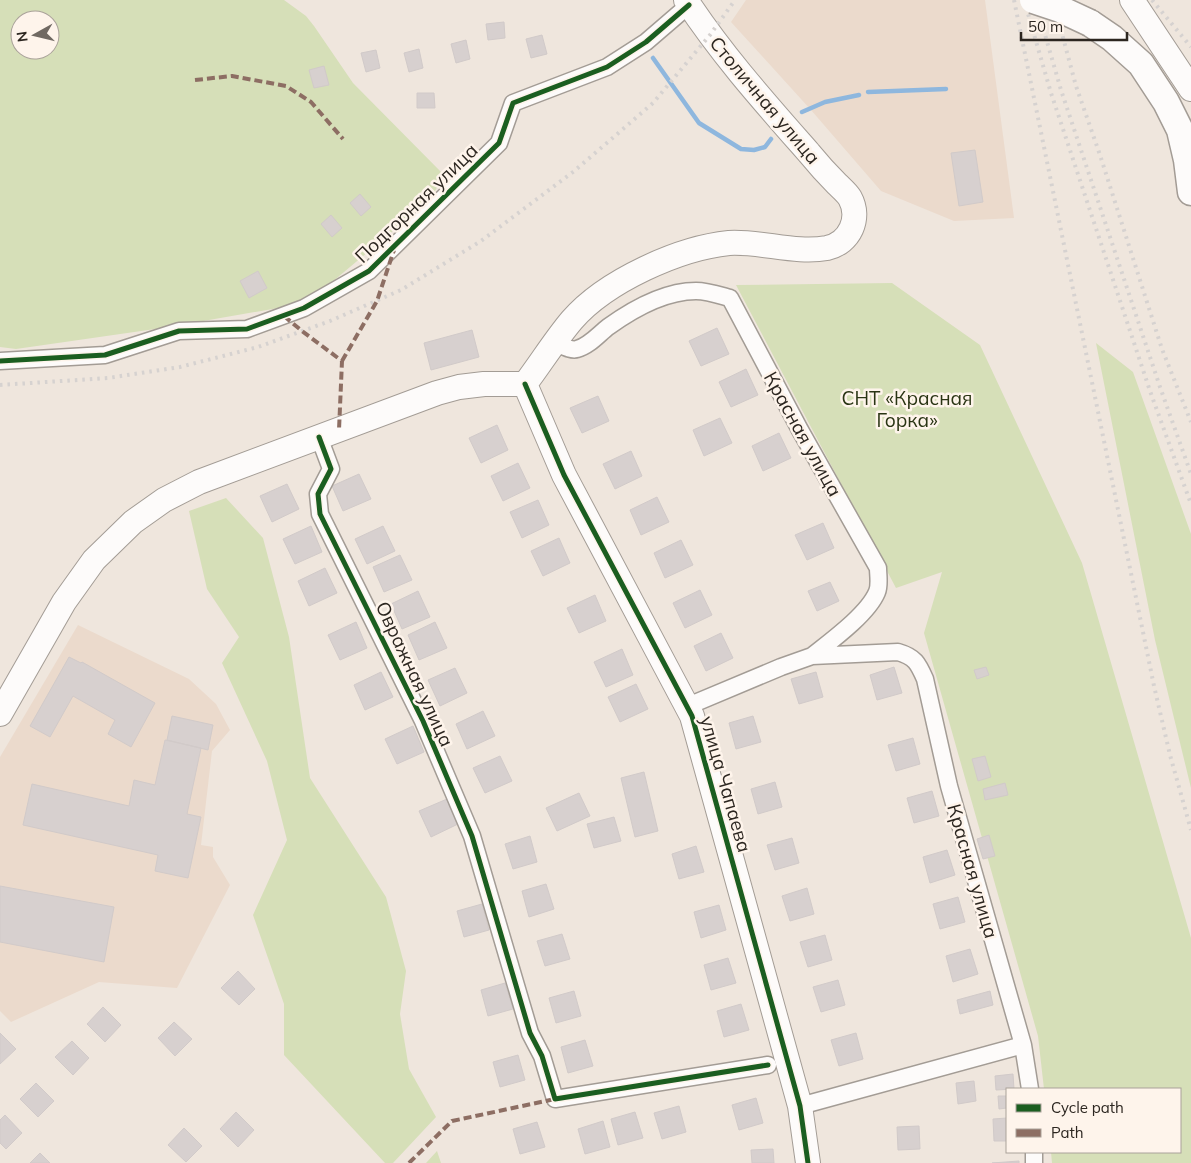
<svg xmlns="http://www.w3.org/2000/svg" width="1191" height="1163" font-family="Mulish,sans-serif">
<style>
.built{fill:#ebdacc}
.green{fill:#d6dfb8;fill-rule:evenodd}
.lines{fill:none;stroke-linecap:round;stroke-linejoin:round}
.stream{stroke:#8eb7de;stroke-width:4.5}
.building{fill:#d7d0cf;stroke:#d1cac9}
.street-casing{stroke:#a39c95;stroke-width:19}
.secondary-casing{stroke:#a39c95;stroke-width:26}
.primary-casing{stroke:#a39c95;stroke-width:29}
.street{stroke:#fdfbfa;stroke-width:16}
.secondary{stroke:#fdfbfa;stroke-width:24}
.primary{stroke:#fdfbfa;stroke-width:26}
.rail{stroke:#d6d2d0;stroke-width:4;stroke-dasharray:2.5 5;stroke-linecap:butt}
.primary-bridge-casing{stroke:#a39c95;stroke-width:29;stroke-linecap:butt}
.primary-bridge{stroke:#fdfbfa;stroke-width:26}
.quiet{stroke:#8d6e63;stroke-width:4;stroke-dasharray:8 4;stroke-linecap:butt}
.cycleway-casing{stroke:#fef4eb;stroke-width:8}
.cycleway{stroke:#1b5e20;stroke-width:5}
.labels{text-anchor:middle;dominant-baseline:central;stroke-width:5;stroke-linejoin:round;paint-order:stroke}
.street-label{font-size:19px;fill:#2c2620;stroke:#fef4eb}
.park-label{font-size:19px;fill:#2a3514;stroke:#fef4eb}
</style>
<rect width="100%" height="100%" fill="#efe6dd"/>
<path class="built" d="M746,0H985L1014,218L954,221L881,191L811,110L731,22Z
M78,625L189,679L216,704L230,730L212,751L201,845L213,847V857L230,885L177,988L99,982L11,1022L0,1011V757Z"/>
<path class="green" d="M0,0H284L306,16L314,26L353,83L444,175L430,200L307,303L169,327L16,349L0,347ZM20,20H50V50H20Z
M892,283L980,345L1082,563L1191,938V1163H1052L1051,1152H1180V1089H1044L1038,1036L924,633L942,572L896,588L736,285Z
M1096,343L1133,372L1191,534V788L1155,640Z
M226,498L263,538L289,637L310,778L386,897L406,971L400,1014L409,1069L436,1117L393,1163H385L284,1055V1004L253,915L287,840L267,761L222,663L239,637L207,589L189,511Z
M437,1151L441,1163H426Z"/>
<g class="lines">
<path class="stream" d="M653,58L699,123L741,149L754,150L765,147L771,139
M868,92L946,89
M802,112L825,102L859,95"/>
</g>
<path class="building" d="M504,22L505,38L488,40L486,24Z
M542,35L547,54L531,58L526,39Z
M466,40L470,59L456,63L451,44Z
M419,49L423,68L409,72L404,53Z
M376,50L380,68L366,72L361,53Z
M324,66L329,85L314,88L309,70Z
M417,93H434L435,108H417Z
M975,150L983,202L959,206L951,153Z
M360,194L371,207L361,216L350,203Z
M331,215L342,228L332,237L321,224Z
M258,271L267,288L249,298L240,281Z
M717,328L729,354L701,366L689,341Z
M472,330L479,357L431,370L424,343Z
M746,369L758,395L731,407L719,382Z
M598,396L609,421L582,433L570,408Z
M720,418L732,443L704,456L693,430Z
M497,425L508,450L481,463L469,438Z
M779,433L791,458L763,471L752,446Z
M631,451L642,476L615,489L603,464Z
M518,463L530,488L503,501L491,476Z
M359,474L371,499L343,511L332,486Z
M287,484L299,509L272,522L260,496Z
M657,497L669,522L641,535L630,510Z
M538,500L549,525L522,538L510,512Z
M823,523L834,548L807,560L795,535Z
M311,526L322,552L295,564L283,539Z
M383,526L395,551L367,564L355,539Z
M559,538L570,563L543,576L531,551Z
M681,540L693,565L665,578L654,553Z
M400,555L412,580L384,592L373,567Z
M325,568L337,593L309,606L298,581Z
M830,582L839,601L817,611L808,591Z
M700,590L712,615L685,628L673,603Z
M418,591L430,617L402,629L391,604Z
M595,595L606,621L579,633L567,608Z
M356,622L367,648L340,660L328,635Z
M435,622L447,648L419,660L408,635Z
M721,633L733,658L706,671L694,646Z
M622,649L633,675L606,687L594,662Z
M69,657L81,663L82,662L155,703L131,747L108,734L115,720L73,696L50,737L30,726Z
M894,667L902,693L877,700L870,675Z
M986,667L989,675L977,679L974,670Z
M455,668L467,693L440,706L428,680Z
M381,672L393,697L365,710L354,685Z
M816,672L823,697L799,704L791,679Z
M636,684L648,709L620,722L608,697Z
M483,711L495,736L467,749L456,724Z
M172,716L213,725L208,750L167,740Z
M753,716L761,742L736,749L729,723Z
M413,726L424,752L397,764L385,739Z
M913,738L920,764L896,771L888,745Z
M165,740L201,748L187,814L201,817L188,878L155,871L158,855L23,825L32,784L129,806L134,780L155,785Z
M500,756L512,781L485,793L473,768Z
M985,756L991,777L978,781L972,759Z
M644,772L658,831L635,837L621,778Z
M775,782L782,807L758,814L751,789Z
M1005,783L1008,795L985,800L983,789Z
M932,791L939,816L914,823L907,798Z
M579,793L590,816L557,831L546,808Z
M447,799L458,824L431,837L419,811Z
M614,817L621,841L594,848L587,824Z
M989,835L995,856L983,859L977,839Z
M530,836L537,862L513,869L505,844Z
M792,838L799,863L775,870L767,845Z
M696,846L704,872L679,879L672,854Z
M947,850L955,875L930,883L923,857Z
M546,884L554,909L529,917L522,891Z
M0,886L114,907L104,962L0,942Z
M807,888L814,914L790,921L782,896Z
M958,897L965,922L940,929L933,904Z
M482,904L489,930L464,937L457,911Z
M719,905L726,930L701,938L694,912Z
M562,934L570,959L545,966L537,941Z
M825,935L832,960L808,967L800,942Z
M970,949L978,974L953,982L946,956Z
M728,958L736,983L711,990L704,965Z
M238,971L255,989L239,1005L221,988Z
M838,980L845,1005L821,1012L813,987Z
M505,983L513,1009L488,1016L481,990Z
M574,991L581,1016L556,1023L549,998Z
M990,991L993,1005L960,1014L957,1000Z
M741,1004L749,1030L724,1037L717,1011Z
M103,1007L121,1025L105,1042L87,1024Z
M174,1022L192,1039L175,1056L158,1038Z
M0,1033L16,1049L0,1064Z
M856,1033L863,1059L839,1066L831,1040Z
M585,1040L593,1066L568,1073L561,1047Z
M72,1041L89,1058L73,1075L55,1057Z
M518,1055L525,1080L500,1087L493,1062Z
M1013,1074L1014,1089L996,1090L995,1076Z
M974,1081L976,1101L958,1104L956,1083Z
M36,1083L54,1101L38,1117L20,1099Z
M998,1096H1007V1108L999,1109Z
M756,1098L763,1123L739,1130L732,1105Z
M679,1106L686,1132L662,1139L654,1113Z
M236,1112L254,1130L238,1147L220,1129Z
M635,1112L643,1138L618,1145L611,1119Z
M5,1115L22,1133L6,1149L0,1143V1120Z
M1007,1118V1141H994L993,1119Z
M603,1121L610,1147L585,1154L578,1129Z
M537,1122L545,1147L520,1154L513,1129Z
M919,1126L920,1149L898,1150L897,1127Z
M184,1128L202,1146L186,1162L168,1145Z
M773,1149L774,1163H752L751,1150Z
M40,1153L50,1163H30Z
M1019,1161V1163H992Z"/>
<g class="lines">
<g class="street-casing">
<path id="street" d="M555,343C561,345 571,351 577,349C589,346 599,334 608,327C633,309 665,291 696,291C707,291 719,295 730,298L800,430L878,568C878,575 880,585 877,592C868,614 831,641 812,656
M0,361L105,355L179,331L247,329L304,308L369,271L499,143L513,103L607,67L646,42L689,5
M319,437L331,469L318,494L320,514L423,721L472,836L530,1033L542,1056L555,1099L768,1065
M688,706L781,667L812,656L898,652C915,657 918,663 925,679L949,786L1023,1045L1030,1089
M800,1106L1023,1045
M1034,1152V1163"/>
</g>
<g class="secondary-casing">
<path id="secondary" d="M1132,0L1191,89
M525,384L564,475L692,716L800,1106L808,1163
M525,384C541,363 555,340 572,320C606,281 679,248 729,243C761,241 796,254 827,248C850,243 861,218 850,198C847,193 841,188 837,184C827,174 818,164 809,153C766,104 722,55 686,0
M0,714L64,602L94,560L133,522L164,500L199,482L437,393L459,387L484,384H525"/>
</g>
<g class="primary-casing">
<path id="primary" d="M1090,23L1112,38L1141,64L1166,102L1180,130L1187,160L1191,192"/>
</g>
<use href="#street" class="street"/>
<use href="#secondary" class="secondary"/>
<use href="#primary" class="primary"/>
<path class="rail" d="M1014,0L1154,686L1170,755L1191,830
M1024,0L1051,93L1150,391L1191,504
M1035,0L1061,90L1160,387L1191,474
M1053,0L1076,86L1100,155L1162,349L1191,422
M1152,0L1191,47
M0,385L108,378L180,367L258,347L330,321L401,290L481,241L573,172L608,142L653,103L710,35L735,0"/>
<g class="primary-bridge-casing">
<path id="primary-bridge" d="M1033,0L1060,9L1090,23"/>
</g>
<use href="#primary-bridge" class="primary-bridge"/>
<path class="quiet" d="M195,80L232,76L286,86L311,102L343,139
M284,316L302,331L342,361L339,430
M342,361L377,301L394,250
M409,1163L452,1121L555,1099"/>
<g class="cycleway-casing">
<path id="cycleway" d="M0,361L105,355L179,331L247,329L304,308L369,271L499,143L513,103L607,67L646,42L689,5
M525,384L564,475L692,716L800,1106L808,1163
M319,437L331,469L318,494L320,514L423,721L472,836L530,1033L542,1056L555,1099L768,1065"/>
</g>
<use href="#cycleway" class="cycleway"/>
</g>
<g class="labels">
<g class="street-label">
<text transform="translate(765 100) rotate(50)">Столичная улица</text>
<text transform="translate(416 203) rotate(-44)">Подгорная улица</text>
<text transform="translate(803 434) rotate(61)">Красная улица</text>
<text transform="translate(415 674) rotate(65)">Овражная улица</text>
<text transform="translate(726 784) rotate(74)">улица Чапаева</text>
<text transform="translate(973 871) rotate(74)">Красная улица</text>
</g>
<g class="park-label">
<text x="907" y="398">СНТ «Красная<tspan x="907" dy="22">Горка»</tspan></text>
</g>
</g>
<rect x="1006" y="1088" width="175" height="65" fill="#fef4eb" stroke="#aaa29a"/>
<rect x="1016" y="1104" width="25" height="8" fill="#1b5e20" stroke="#aaa29a"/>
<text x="1051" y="1113" font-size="15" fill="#2c2620">Cycle path</text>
<rect x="1016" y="1129" width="25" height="8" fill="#8d6e63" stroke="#aaa29a"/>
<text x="1051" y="1138" font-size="15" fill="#2c2620">Path</text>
<g transform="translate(35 35) rotate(262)"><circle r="24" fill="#fef4eb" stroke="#aaa29a"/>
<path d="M0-4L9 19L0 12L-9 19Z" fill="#706962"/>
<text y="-8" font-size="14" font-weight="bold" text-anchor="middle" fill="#2c2620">N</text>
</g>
<path d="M1021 32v8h106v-8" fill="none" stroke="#2c2620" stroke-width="2.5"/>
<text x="1028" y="32" font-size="15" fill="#2c2620" stroke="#fef4eb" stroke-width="4" paint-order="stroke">50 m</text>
</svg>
